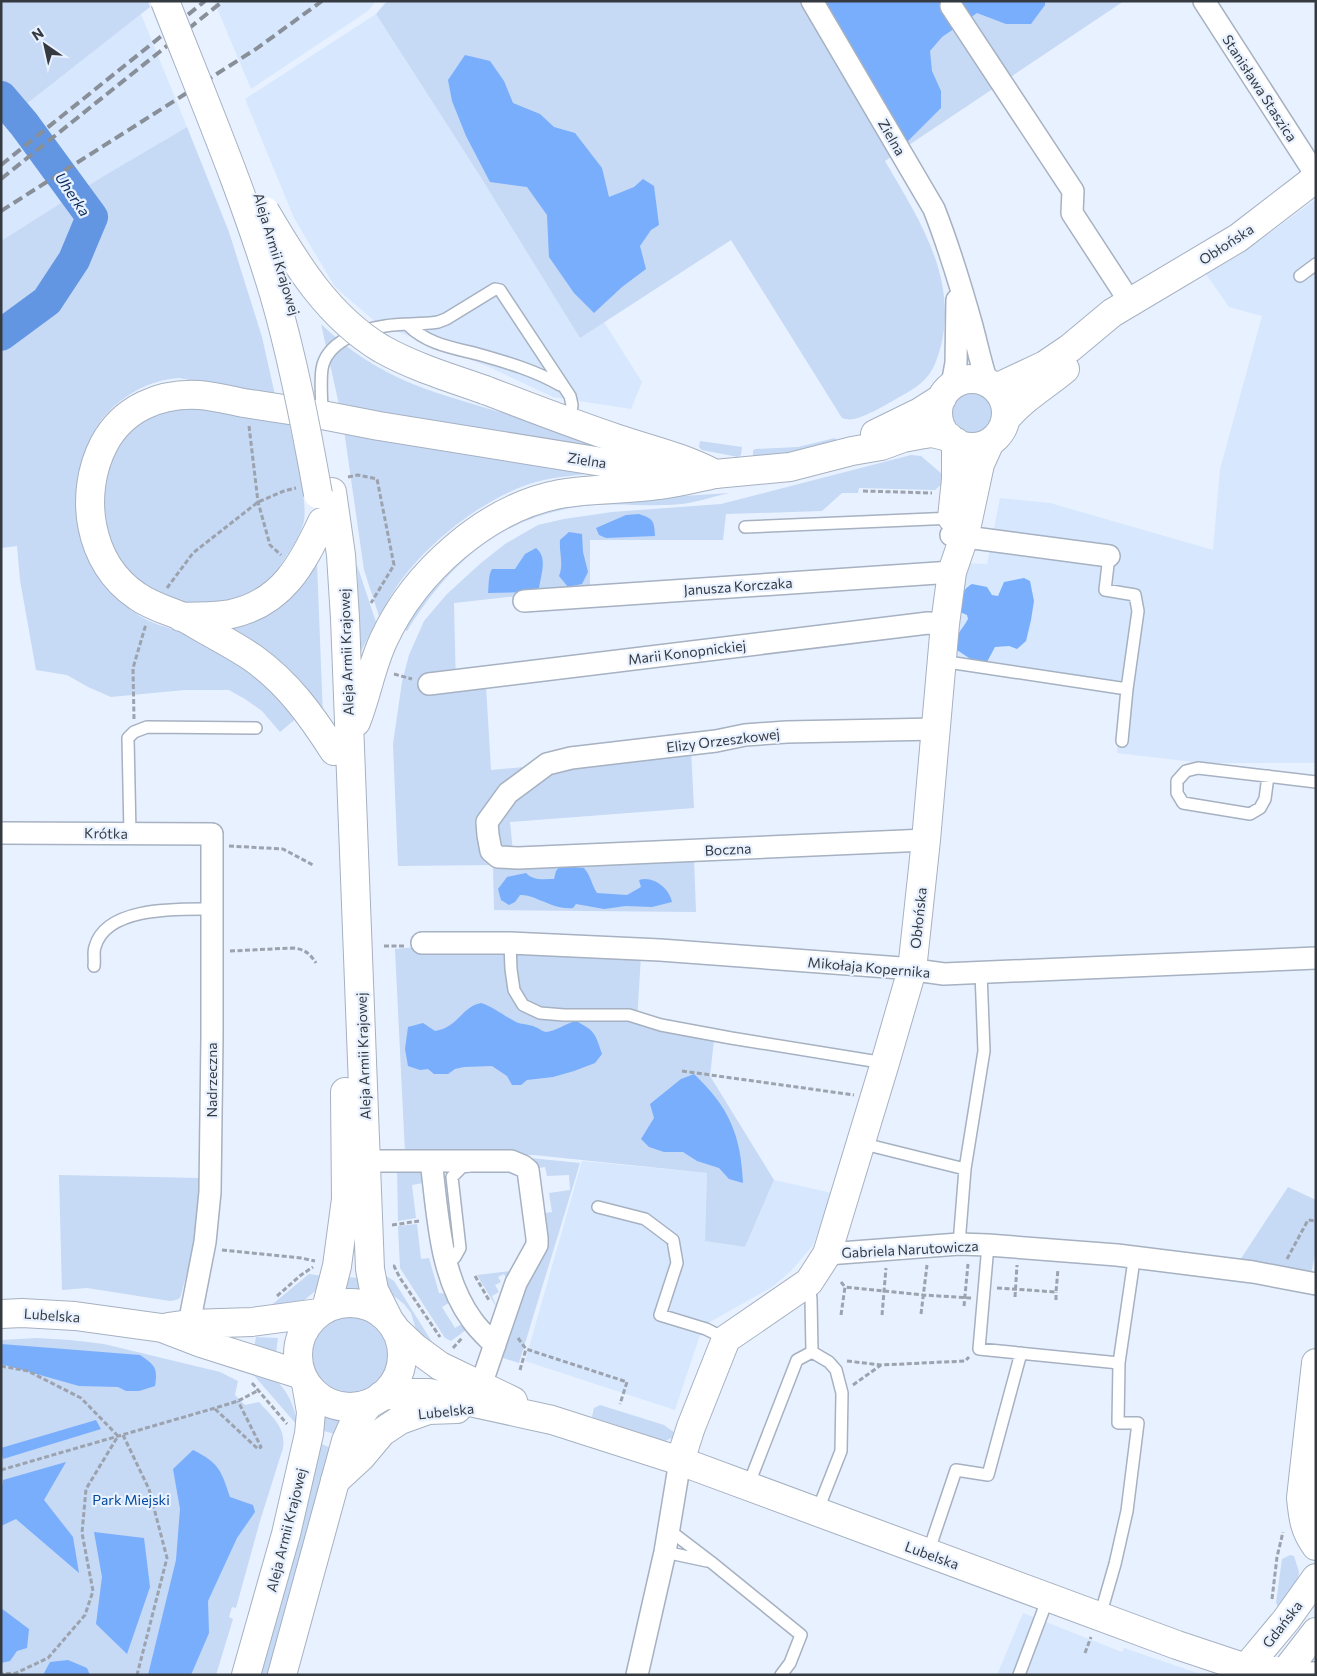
<svg xmlns="http://www.w3.org/2000/svg" width="1317" height="1676" font-family="Commissioner,sans-serif">
<style>
.built{fill:#d7e7fe}
.green{fill:#c6d9f5}
.forest{fill:#79aefc}
.lines{fill:none;stroke-linecap:round;stroke-linejoin:round}
.river{stroke:#6296e2;stroke-width:32}
.service-casing{stroke:#a6b1c1;stroke-width:14}
.minor-casing{stroke:#a6b1c1;stroke-width:24}
.tertiary-casing{stroke:#a6b1c1;stroke-width:30}
.secondary-casing{stroke:#a6b1c1;stroke-width:30}
.path{stroke:#9ca3ae;stroke-width:3;stroke-dasharray:5 2.5;stroke-linecap:butt}
.service{stroke:#fff;stroke-width:11}
.minor{stroke:#fff;stroke-width:21}
.tertiary{stroke:#fff;stroke-width:28}
.secondary{stroke:#fff;stroke-width:28}
.rail{stroke:#888f99;stroke-width:4;stroke-dasharray:10 5;stroke-linecap:butt}
.secondary-bridge-casing{stroke:#a6b1c1;stroke-width:30;stroke-linecap:butt}
.secondary-bridge{stroke:#fff;stroke-width:28}
.labels{text-anchor:middle;dominant-baseline:central;stroke-width:4.5;stroke-linejoin:round;paint-order:stroke}
.street-label{font-size:14px;fill:#353a40;stroke:#e8f1ff}
.park-label{font-size:14px;fill:#0048a0;stroke:#e8f1ff}
.water-label{font-size:15px;font-style:italic;fill:#092b5b;stroke:#e8f1ff}
</style>
<rect width="100%" height="100%" fill="#e8f1ff"/>
<path class="built" d="M214,1H376L368,11L251,89Z
M141,14L187,127L102,177L1,241V124Z
M376,14L518,235L580,338L604,322L642,382L631,409L553,397L489,367L378,324L335,287L294,218L245,99Z
M1316,199V763H1202L1117,753L1122,685L948,658L963,563L987,564L1000,498L1050,503L1213,550L1220,469L1262,316L1229,307L1206,274L1241,254Z
M582,1161L707,1173L705,1241L745,1247L774,1180L832,1193L813,1245L791,1271L772,1287L703,1326L675,1410L525,1361Z
M1023,1613L1122,1652L1124,1648L1203,1675H997Z"/>
<path class="green" d="M1,1H148L150,7L1,124Z
M387,1H1124L885,161C917,216 956,274 942,341C935,371 928,382 901,396C891,402 864,418 853,419C850,420 845,419 842,418L731,240L580,338L480,176L376,14Z
M187,127L229,232L262,337L275,395L179,378C143,380 104,405 90,440C70,490 70,527 98,573C111,594 126,609 147,620C162,627 178,630 193,637C209,644 229,655 243,664C249,668 254,675 260,680C272,692 285,704 298,717L280,732L262,711L245,699L229,690H184L111,697L88,687L67,675L36,670L20,580L17,546L1,548V241L102,177Z
M321,324C378,379 429,391 503,413C541,424 579,440 617,454L340,409Z
M945 413a27 27 0 1 1 54 0a27 27 0 1 1-54 0Z
M188,405L288,418C293,444 308,497 304,521C300,537 289,552 280,566L286,570L277,579L235,603L184,604L152,592L126,570L117,556L111,544L102,514L103,481L116,445L139,422L151,415Z
M344,430L594,473C572,476 550,477 529,484C480,501 427,543 397,586C391,595 385,606 379,616L364,570Z
M835,438L837,441L835,445L756,459L753,457V451L755,449L798,447Z
M700,441L742,447L741,455L738,457L702,450L699,447Z
M911,455L921,456L942,474L943,483L935,490L859,488L858,493H842L822,511L726,514L723,540H590V588L454,603L456,689L486,686L491,770L534,766L503,789L484,849L694,857L696,912L494,910L493,865L398,866L393,744L402,682L409,655L424,621L447,594L481,563L505,544L538,525L564,519L612,512L721,504Z
M730,493C714,496 698,502 682,504C653,507 623,503 594,505C508,512 451,559 407,631L401,628L452,561L542,505Z
M317,563L323,717L218,625Z
M357,565L376,622L361,651Z
M691,750L694,808L510,822L513,852H501L493,824L547,769Z
M417,947L641,955L637,1022L714,1040L710,1076L774,1180L745,1247L705,1241L707,1173L534,1155L405,1153L395,949Z
M530,1158L580,1163L519,1363L497,1356L538,1214L552,1212L549,1193L570,1190L569,1175L547,1176L545,1167L532,1169Z
M397,1166L424,1174L428,1182L412,1185L416,1218L398,1221Z
M59,1175L201,1178L195,1244L180,1298L176,1300L170,1301L87,1288L62,1290Z
M1288,1187L1316,1200V1250L1311,1274L1240,1260Z
M417,1224L421,1259L429,1258L439,1293L451,1294L454,1300L442,1307L455,1328L467,1321L470,1327L451,1341L445,1338L400,1268L398,1226Z
M517,1270L511,1288L504,1274L498,1277L501,1282L495,1285L499,1292L492,1296L497,1308L477,1275Z
M309,1274L323,1276L315,1291L301,1303L263,1312Z
M386,1276L394,1281L437,1350L417,1333L411,1313L404,1304L390,1293L384,1281Z
M346,1277L358,1278L361,1298L343,1297Z
M306 1355a43 43 0 1 1 86 0a43 43 0 1 1-86 0Z
M256,1337L278,1338L276,1353L254,1348Z
M37,1338L70,1340L104,1344L220,1372L238,1381L235,1395L245,1405L259,1402C272,1417 286,1427 283,1448L260,1521L236,1608L232,1607L229,1617L233,1619L216,1675H1V1340Z
M251,1372C256,1373 262,1373 267,1375C285,1383 296,1407 297,1425Z
M600,1405L664,1425L675,1433L672,1438L665,1441L592,1417L594,1408Z
M323,1410L344,1415L336,1434L323,1431L324,1423Z
M319,1443L331,1448L272,1675H254Z
M1290,1555L1294,1556L1299,1572L1298,1578L1279,1609L1276,1603L1282,1559Z"/>
<path class="forest" d="M825,1H1045V5L1031,24H1006L977,13L942,37L930,51L932,71L941,91V108L907,142Z
M465,55L490,61L504,81L513,103L540,114L554,127L575,133L602,168L609,197L634,187L643,179L654,186L659,225L651,230L640,246L646,269L622,287L594,313L574,293L549,257L547,215L527,187L490,182L466,136L452,101L448,80Z
M639,514C654,519 654,521 655,536L606,538L599,535L596,528L626,515Z
M569,532L582,534L583,552L588,572L582,584L568,587L559,576C564,564 559,553 560,540Z
M536,548C548,558 541,574 539,588L530,592L488,593C489,585 488,576 492,569H515L525,554Z
M1024,578L1030,581L1034,601L1031,620L1026,641L1017,649L1009,646L995,647L987,662H975L957,650C954,634 961,632 968,619L967,615L960,612C961,599 960,591 972,584L987,587L992,595L998,596L1004,582Z
M560,866L584,868C592,878 591,884 597,893L627,895L641,887L639,880C653,875 670,889 672,902L652,907L626,906L604,909L576,904L573,908C552,910 535,894 520,895L515,902L509,905L501,900L498,889L507,877L526,873C533,881 544,879 554,879L556,871Z
M481,1003C494,1007 504,1016 516,1022C523,1025 530,1024 535,1027C539,1028 541,1031 546,1032C554,1032 567,1023 576,1021C595,1031 595,1033 602,1054L595,1063L574,1071L553,1077L527,1080L521,1085H512L507,1076L492,1066L464,1067L455,1069L448,1074H434L428,1069L420,1070L408,1066L405,1049L408,1027L423,1023L435,1031C459,1027 461,1007 481,1003Z
M694,1074C729,1107 741,1135 743,1183L729,1179L719,1168L697,1161L683,1152H664L649,1147L641,1139L654,1118L650,1104L681,1079Z
M1,1344L140,1355C155,1365 158,1368 155,1386L139,1391H126L118,1387L79,1386L1,1364Z
M96,1420L101,1429L3,1459L1,1448Z
M193,1450C219,1463 221,1470 230,1497L253,1505L255,1512L237,1538L208,1601L209,1633L191,1675H148L176,1560L180,1509L173,1469Z
M66,1462L44,1500L73,1537L79,1573L16,1519L1,1526V1494L3,1480Z
M94,1532L144,1538L150,1587L127,1654L96,1624L102,1577Z
M1,1608L29,1629L27,1648L17,1651L10,1661L1,1663Z
M68,1660L87,1668L90,1675H43L50,1662Z"/>
<g class="lines">
<path class="river" d="M1,97L24,124L92,217L74,260L47,301L1,335"/>
<g class="service-casing">
<path id="service" d="M1300,276L1316,264
M408,325C428,345 455,348 481,355C509,363 536,371 560,385
M322,415C322,400 320,383 322,369C326,342 362,329 385,326C402,323 420,325 438,322L446,319L495,289L500,290L570,396L572,405L569,423
M745,527L954,518
M941,661L1127,689L1138,611L1135,595L1105,590L1109,556
M1122,741L1127,689
M1268,776L1265,799L1260,808L1250,814L1183,803L1177,793V781L1186,771L1198,768L1316,782
M130,834L128,738L134,732L147,727L256,728
M510,943L511,969L514,990L523,1005L540,1013L564,1015H629L661,1025L731,1038L885,1063
M94,966C95,960 93,952 95,947C106,906 179,909 212,909
M860,1143L965,1169
M598,1207L645,1219L673,1240L677,1263L660,1315L706,1329L726,1339
M959,1244L965,1169L984,1051L981,972
M988,1245L979,1349L1119,1363L1118,1423H1138L1127,1511L1115,1564L1100,1616
M447,1264L455,1257L460,1248L452,1177L462,1167L469,1166
M812,1352L829,1362L836,1370L842,1393L841,1451L817,1512
M1119,1363L1133,1267
M748,1486L797,1360L812,1352L811,1299L809,1284
M669,1530L711,1562L801,1635L790,1663L781,1675
M665,1552L707,1561
M928,1553L956,1470L988,1475L1021,1353
M1019,1675L1048,1598"/>
</g>
<g class="minor-casing">
<path id="minor" d="M812,1L934,209C949,247 961,287 972,326C977,345 981,364 987,382
M1204,1L1316,175
M951,6L1073,191L1072,213L1130,302
M952,385L956,363L957,300
M951,535L1109,556
M524,601L952,572
M429,684L928,623L945,624
M1,833L212,834V1037L210,1192L205,1242L189,1324
M926,840L518,858L498,857L491,851L488,835L487,822L508,793L547,764L571,758L716,741L745,735L787,732L936,729
M422,943H510L660,950L901,968L944,974L1316,958
M367,1161H511L523,1166L528,1170L537,1238V1245L516,1283L481,1385
M431,1161C438,1213 439,1275 472,1320C478,1329 487,1337 495,1345
M827,1254L959,1244L988,1245L1117,1255L1253,1272L1316,1284
M1285,1672L1316,1673
M637,1675L665,1552L680,1461"/>
</g>
<g class="tertiary-casing">
<path id="tertiary" d="M938 413a34 34 0 1 1 68 0a34 34 0 1 1-68 0Z
M996,388L1045,365L1070,348L1112,313L1238,238L1316,178
M322,415L379,426L658,471L715,474L790,467L852,451L881,446L903,438L919,435L932,433L949,437
M1005,420C1021,399 1045,386 1065,369
M875,434L920,412L942,398
M952,518L956,479V442
M396,1330L414,1347L440,1366L513,1401
M1316,1363L1301,1498C1303,1517 1304,1530 1316,1546
M381,1396L406,1393H429L552,1420L680,1461L1177,1645L1246,1668L1285,1672L1316,1632
M680,1461L691,1427L726,1339L809,1282L827,1254L885,1063L912,970L926,840L945,624L952,572L965,534L980,464L990,442
M335,1481L361,1457L382,1432L400,1420L428,1410L457,1409
M1242,1675L1246,1668L1286,1620L1316,1578"/>
</g>
<g class="secondary-casing">
<path id="secondary" d="M485,390C529,407 573,424 618,439C651,450 683,457 715,474
M322,415C296,411 270,407 244,403C229,400 214,396 199,395C160,393 123,408 104,444C78,494 88,563 137,596C151,606 166,610 181,616C191,621 201,628 211,633C225,641 240,649 253,658C288,683 311,715 334,751
M332,492L341,555L345,618L370,1269L374,1290L390,1322
M181,617C198,616 215,617 231,614C282,603 302,565 322,522
M356,722C367,695 371,666 384,639C415,572 486,508 560,494C593,488 626,490 659,485C678,483 696,478 715,474
M298 1355a52 52 0 1 1 104 0a52 52 0 1 1-104 0Z
M326,1309L337,1266L346,1199L345,1092
M1,1314L22,1313L75,1316L162,1328L201,1343L302,1375
M168,1327L189,1324L252,1322L319,1313
M246,1675L286,1534L309,1434L311,1412L306,1383
M282,1675L346,1441L354,1423L370,1403"/>
</g>
<path class="path" d="M249,426L258,502L270,545L281,555
M348,477L358,475L377,479L394,565L371,603
M863,491L932,493
M167,588L193,553L258,502L284,491L296,488
M394,674L412,679
M134,719L133,668L146,624
M229,846L283,849L313,865
M384,946H404
M230,951L293,948C305,949 310,954 316,963
M682,1071L854,1095
M392,1225L419,1221
M222,1250L301,1258L315,1261
M1287,1259L1308,1220L1316,1221
M393,1266H394L400,1278L440,1337
M475,1276L490,1302
M841,1282L845,1287
M997,1288L1056,1292L1058,1269
M277,1296L301,1275L313,1267
M1015,1297L1017,1265
M1056,1300V1292
M964,1306L968,1264
M921,1314L927,1265
M841,1315L845,1287L923,1295L971,1298
M882,1315L886,1268
M518,1338L526,1349L627,1382L620,1404
M453,1348L462,1338
M847,1361L881,1365L965,1361L969,1357
M1,1366L28,1371L81,1398L118,1436L86,1489L82,1533L93,1591L85,1615L48,1658L16,1673L1,1674
M520,1370L526,1349
M252,1383L287,1424
M853,1385L881,1365
M215,1409L258,1449L261,1447L238,1401
M123,1435L149,1489L167,1558L137,1675
M1,1470L222,1406L238,1401L259,1390
M1272,1599L1277,1557L1283,1532
M1085,1653L1091,1637"/>
<use href="#service" class="service"/>
<use href="#minor" class="minor"/>
<use href="#tertiary" class="tertiary"/>
<use href="#secondary" class="secondary"/>
<path class="rail" d="M1,165L205,1
M1,179L223,1
M1,211L256,49L322,1"/>
<g class="secondary-bridge-casing">
<path id="secondary-bridge" d="M165,1C203,98 244,194 274,294C293,359 306,427 318,494
M265,211C296,264 328,317 382,349C414,367 451,378 485,390"/>
</g>
<use href="#secondary-bridge" class="secondary-bridge"/>
</g>
<g class="labels">
<g class="street-label">
<text transform="translate(1260 88) rotate(57)">Stanisława Staszica</text>
<text transform="translate(892 137) rotate(60)">Zielna</text>
<text transform="translate(1226 244) rotate(-33)">Obłońska</text>
<text transform="translate(277 254) rotate(73)">Aleja Armii Krajowej</text>
<text transform="translate(587 460) rotate(9)">Zielna</text>
<text transform="translate(738 586) rotate(-4)">Janusza Korczaka</text>
<text transform="translate(346 652) rotate(-92)">Aleja Armii Krajowej</text>
<text transform="translate(687 652) rotate(-7)">Marii Konopnickiej</text>
<text transform="translate(723 740) rotate(-7)">Elizy Orzeszkowej</text>
<text transform="translate(106 833) rotate(1)">Krótka</text>
<text transform="translate(728 849) rotate(-3)">Boczna</text>
<text transform="translate(918 918) rotate(-84)">Obłońska</text>
<text transform="translate(869 967) rotate(5)">Mikołaja Kopernika</text>
<text transform="translate(363 1056) rotate(-92)">Aleja Armii Krajowej</text>
<text transform="translate(211 1080) rotate(-90)">Nadrzeczna</text>
<text transform="translate(910 1249) rotate(-3)">Gabriela Narutowicza</text>
<text transform="translate(52 1315) rotate(4)">Lubelska</text>
<text transform="translate(446 1411) rotate(-6)">Lubelska</text>
<text transform="translate(286 1530) rotate(-76)">Aleja Armii Krajowej</text>
<text transform="translate(932 1555) rotate(20)">Lubelska</text>
<text transform="translate(1282 1624) rotate(-52)">Gdańska</text>
</g>
<g class="park-label">
<text x="131" y="1499">Park Miejski</text>
</g>
<g class="water-label">
<text transform="translate(73 194) rotate(56)">Uherka</text>
</g>
</g>
<rect width="1317" height="1676" fill="none" stroke="#353a40" stroke-width="5"/>
<g transform="translate(45 45) rotate(326)" stroke="#e8f1ff" stroke-width="4" paint-order="stroke">
<path d="M0-4L9 19L0 12L-9 19Z" fill="#353a40"/>
<text y="-8" font-size="14" font-weight="bold" text-anchor="middle" fill="#353a40">N</text>
</g>
</svg>
